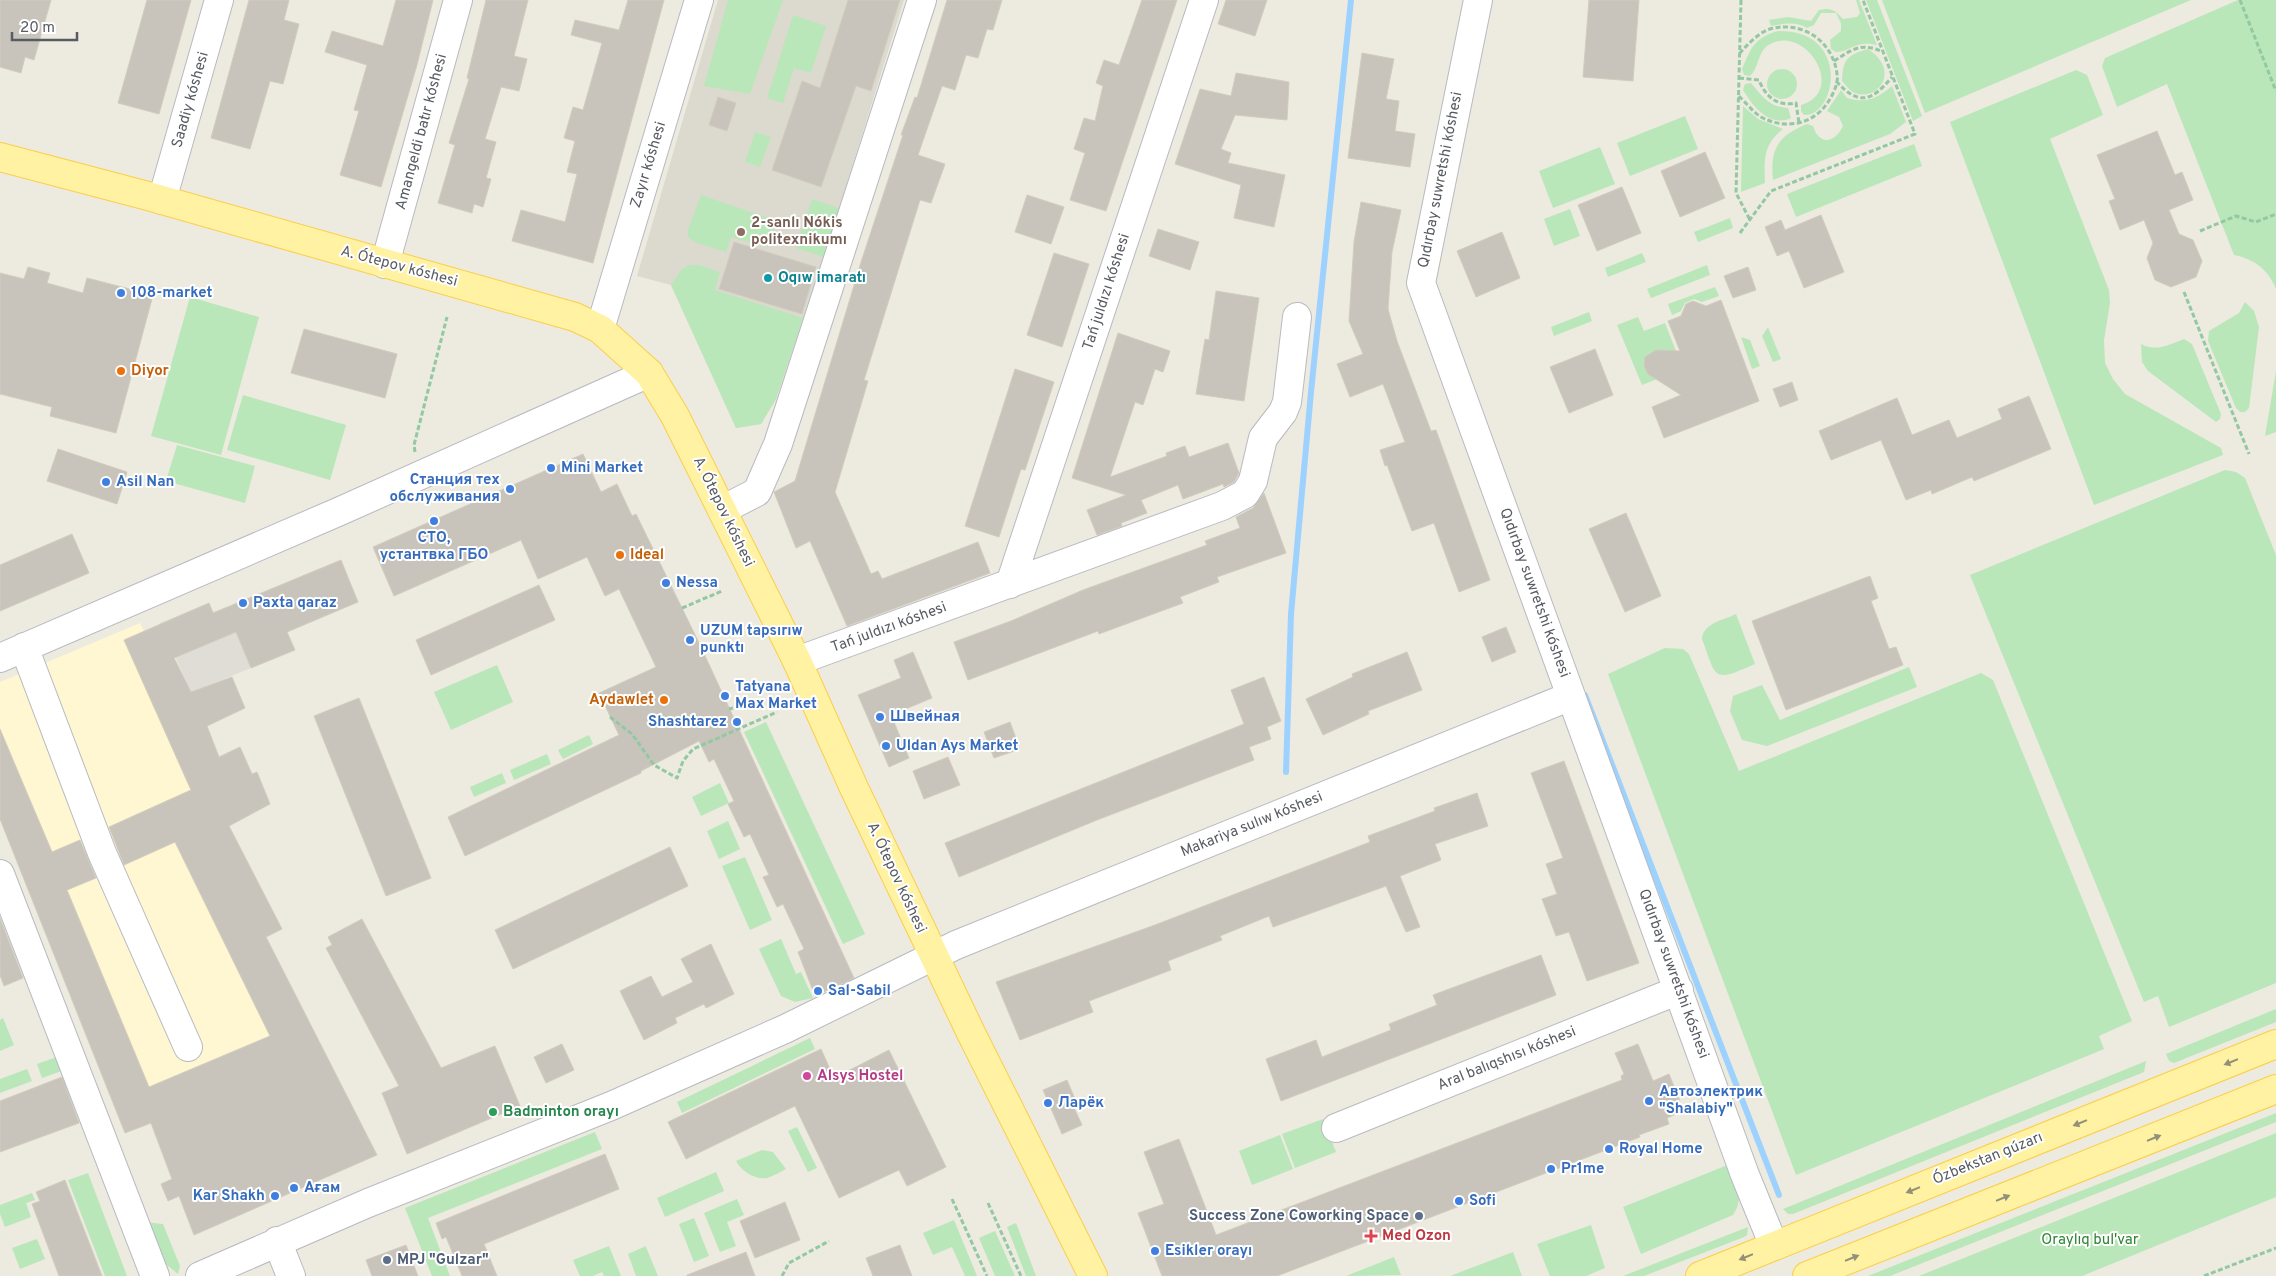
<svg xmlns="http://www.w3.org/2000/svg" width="2276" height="1276" font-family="Overpass,sans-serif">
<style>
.commercial{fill:#fff6d2}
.industrial{fill:#e0ddd7}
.education{fill:#dcd9ce}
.green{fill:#b9e7ba}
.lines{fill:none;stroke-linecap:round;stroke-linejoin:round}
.stream{stroke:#9dd2ff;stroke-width:6}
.building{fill:#c8c4bc;stroke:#d2ccbd}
.minor-casing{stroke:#b7bac0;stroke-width:30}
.major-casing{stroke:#fcce49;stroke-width:30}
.path{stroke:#92c8a2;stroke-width:3;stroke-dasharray:5 2.5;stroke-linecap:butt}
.minor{stroke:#fff;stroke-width:28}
.major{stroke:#fff2a2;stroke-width:28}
.oneway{fill:#929078}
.education-dot{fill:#8d6e63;stroke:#fff;stroke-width:2}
.culture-dot{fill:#0f9aa8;stroke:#fff;stroke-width:2}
.shop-dot{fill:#3f7fe0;stroke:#fff;stroke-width:2}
.food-dot{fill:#e8710a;stroke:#fff;stroke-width:2}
.hotel-dot{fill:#d1479c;stroke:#fff;stroke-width:2}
.leisure-dot{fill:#2e9e5b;stroke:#fff;stroke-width:2}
.service-dot{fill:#5c6f8a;stroke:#fff;stroke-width:2}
.health-dot{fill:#e0444e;stroke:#fff;stroke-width:2}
.labels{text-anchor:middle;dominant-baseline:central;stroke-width:4;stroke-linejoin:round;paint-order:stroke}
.street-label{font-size:15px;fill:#585c62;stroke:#fff}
.education-label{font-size:15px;font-weight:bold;fill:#785e54;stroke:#fff;text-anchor:start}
.culture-label{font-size:15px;font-weight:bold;fill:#0d838f;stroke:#fff;text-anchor:start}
.shop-label{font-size:15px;font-weight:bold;fill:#366cbe;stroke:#fff;text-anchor:start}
.food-label{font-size:15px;font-weight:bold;fill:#c56008;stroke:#fff;text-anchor:start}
.hotel-label{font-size:15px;font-weight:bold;fill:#b23c85;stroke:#fff;text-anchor:start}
.leisure-label{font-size:15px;font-weight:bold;fill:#27864d;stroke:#fff;text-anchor:start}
.service-label{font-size:15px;font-weight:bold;fill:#4e5e75;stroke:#fff;text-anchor:end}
.health-label{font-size:15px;font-weight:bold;fill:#be3a42;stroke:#fff;text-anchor:start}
.park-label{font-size:15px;fill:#2e8433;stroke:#fff}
</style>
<rect width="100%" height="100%" fill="#edeadf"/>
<path class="commercial" d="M140,623L226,806L194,826L306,1048L133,1118L0,785V682Z"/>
<path class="industrial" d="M209,603L213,612L226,608L251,668L191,692L160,623Z"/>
<path class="education" d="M718,0H904L824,257L776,399L761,424L736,428L671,285L637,276Z"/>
<path class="green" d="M728,0H783L750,94L704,86Z
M1856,0H1859L1877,45C1854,40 1853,51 1836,52L1831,49L1830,40L1841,31V23L1836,13H1821L1814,25L1807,28C1795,21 1784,24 1771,26L1769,20L1788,17L1811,21L1819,10C1831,7 1835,10 1843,19L1857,17L1860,13Z
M1866,0H1877L1922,116L1913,121Z
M1882,0H2191L1925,113Z
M2238,0H2276V289C2268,269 2254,259 2234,255L2167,84L2117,107L2102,66L2105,58Z
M793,15L826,26L811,73L794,68L783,103L767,98Z
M1778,31C1852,30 1836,117 1804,115L1801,111V105C1849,90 1803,21 1767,46C1757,54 1759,68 1750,76L1744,75L1742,69C1751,48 1754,38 1778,31Z
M1868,49C1903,72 1875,104 1853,92C1849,90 1846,85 1842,81C1843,59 1847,55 1868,49Z
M1767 84a15 15 0 1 1 30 0a15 15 0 1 1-30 0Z
M2076,70L2087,75L2103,115L2050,139L2109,290L2110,303L2104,340L2105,363L2113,379L2125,394L2221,448L2223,455L2094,505L1950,122Z
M1751,83C1763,97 1769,107 1788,108L1791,118C1769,128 1753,106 1743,90L1745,84Z
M1892,86L1906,122L1890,134L1773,180C1770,148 1778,136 1807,124L1813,126C1819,146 1835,143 1843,126L1839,117L1827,111L1841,90L1847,98C1867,104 1877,98 1892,86Z
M1743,106L1758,119L1783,129C1763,144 1764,160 1765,183L1741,192Z
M1685,116L1698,149L1630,176L1617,143Z
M755,132L771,137L760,167L745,162Z
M1914,144L1922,166L1796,217L1787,194Z
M1600,147L1615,184L1553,208L1539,171Z
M701,195L777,221L767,247L731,237L726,252L694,242L688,236V230Z
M812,199L839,208L824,257L796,248Z
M1570,209L1580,236L1554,246L1544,219Z
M1730,218L1733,228L1698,242L1694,232Z
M1642,253L1646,262L1608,277L1605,268Z
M690,265H699L720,272L715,290L803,318L776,399L761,424L736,428L671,285L682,269Z
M1707,265L1710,275L1651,298L1647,289Z
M1715,287L1719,296L1702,302L1694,299L1685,303L1681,311L1672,315L1668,304Z
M190,297L259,317L221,455L151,436Z
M2245,302L2254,311L2259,327L2249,408L2245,412H2240L2236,408L2208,341L2209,331L2239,313Z
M1589,312L1592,321L1554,336L1551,327Z
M1638,317L1644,331L1665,323L1683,369L1642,385L1617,325Z
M1768,327L1781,359L1773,362L1762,336Z
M1741,337L1750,340L1760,366L1752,369Z
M2184,339L2192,344L2221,414L2220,419L2216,422L2148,371L2142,362L2141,344C2156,352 2169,345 2184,339Z
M2276,371V432L2265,436Z
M243,395L346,425L330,480L227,450Z
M177,445L255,466L245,503L166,481Z
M2225,470L2236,472L2245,478L2276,555V983L2169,1027L2158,996L2144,1002L1970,575Z
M1736,614L1755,664C1712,683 1717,679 1702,639C1703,623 1724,620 1736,614Z
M1665,648L1683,649L1689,654L1739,771L1981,673L1993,680L2132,1021L2099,1036L2104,1049L1796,1175L1608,674Z
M497,665L513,702L451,730L434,692Z
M1909,667L1917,687L1767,746L1742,740L1730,711L1733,696L1762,685L1780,720Z
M766,722L865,934L843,944L744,732Z
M589,735L593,744L563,759L558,750Z
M547,754L551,764L514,780L510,770Z
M502,773L506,783L474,797L470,787Z
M720,783L729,803L701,816L692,797Z
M728,821L740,849L719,859L707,831Z
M745,857L772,920L750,930L722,866Z
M781,939L796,974L801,972L813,998L795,1002L781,996L759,949Z
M2276,1009V1022L2174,1063L2169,1061L2166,1054Z
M3,1018L14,1045L0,1051V1020Z
M810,1038L815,1049L682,1113L677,1102Z
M65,1054L64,1070L42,1078L37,1064Z
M2146,1061L2144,1072L1793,1214H1788L1783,1209Z
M27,1069L32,1081L0,1093V1079Z
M2276,1113V1122L1890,1276H1868Z
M1323,1119L1336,1152L1295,1168L1282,1134Z
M797,1127L817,1168L808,1172L788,1131Z
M595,1132L602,1149L428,1218L450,1276H432L405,1208Z
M2276,1133V1197L2082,1276H1919Z
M1280,1135L1293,1169L1252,1185L1239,1151Z
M762,1150L773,1152L786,1169C780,1172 773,1176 767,1178C755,1180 741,1171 736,1161Z
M1730,1164C1736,1182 1745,1198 1733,1215L1641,1254L1623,1207Z
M716,1172L724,1191L665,1217L657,1198Z
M88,1173L127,1276H105L68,1180Z
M32,1193L35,1200L26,1203L31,1217L5,1227L0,1214V1205Z
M737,1199L744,1215L727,1222L736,1246L720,1252L704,1213Z
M694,1218L709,1256L694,1262L679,1224Z
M954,1220L977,1276H965L952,1247L933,1255L923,1233Z
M143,1222L163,1224L180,1266L178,1274L157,1257Z
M1016,1223L1036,1276H1026L1007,1227Z
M1591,1225L1605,1268L1586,1276H1550L1537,1244Z
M1748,1227L1747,1235L1744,1237L1644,1276H1623Z
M995,1231L1015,1276H995L979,1238Z
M37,1239L45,1259L20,1269L12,1248Z
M609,1246L621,1276H604L602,1272L593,1276H580L573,1260Z
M646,1246V1247L658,1276H636L628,1254Z
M1513,1252L1522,1276H1450Z
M1394,1257L1401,1275L1346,1276Z"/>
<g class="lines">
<path class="stream" d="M1585,695L1779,1195
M1286,772L1291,614L1311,392L1351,0"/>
</g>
<path class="building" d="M0,0H51L34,60L25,57L21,73L0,67Z
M147,0H191L159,114L118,103Z
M249,0H289L284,20L299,24L283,84L270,81L250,149L211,138Z
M396,0H433L417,65L381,187L340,175L359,111L354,110L367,65L325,52L332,31L383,46Z
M486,0H528L514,56L527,59L519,91L501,87L485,139L496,142L486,178L491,179L483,207L474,204L472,213L438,203L455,145L449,143L469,79L467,78Z
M628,0H664L593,263L512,241L521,210L565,222L577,174L567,172L575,141L564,138L573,107L583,110L602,43L571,35L575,20L619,30Z
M848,0H900L871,91L856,86L821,187L772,170L802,81L820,88Z
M947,0H1002L993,30L987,29L978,58L966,55L955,90L942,86L918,155L945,164L931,203L920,200L864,380L868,381L835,492L871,574L878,571L882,579L978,542L990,573L847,626L810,541L796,548L774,492L795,481L862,259L903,135H901L915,97L917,98Z
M1142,0H1177L1106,211L1070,200L1085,153L1074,149L1084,118L1095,121L1103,86L1096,83L1104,60L1119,65Z
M1226,0H1267L1255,36L1218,24Z
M1589,0H1639L1633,81L1583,77Z
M1362,53L1394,59L1386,99L1399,101L1395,131L1415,134L1410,167L1348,158Z
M1236,73L1289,82L1287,120L1235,115L1221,149L1231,153L1228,163L1285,175L1274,227L1234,218L1241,185L1175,164L1200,89L1231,96Z
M718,97L736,103L727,131L709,125Z
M2157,131L2175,175L2182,172L2193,200L2169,210L2179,234L2193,240L2202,261L2196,277L2171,287L2155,280L2147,258L2153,243L2144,220L2120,230L2109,201L2115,199L2097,155Z
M1705,152L1725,198L1680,217L1661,171Z
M1622,187L1641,233L1597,251L1578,205Z
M1027,195L1064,207L1051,244L1015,232Z
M1361,202L1401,210L1392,252L1388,309L1397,341L1431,431L1436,430L1490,580L1459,592L1434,523L1412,531L1387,465L1385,466L1380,450L1405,442L1383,384L1350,397L1337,364L1363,354L1349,321L1354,242Z
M1821,215L1844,272L1804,288L1789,251L1777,256L1765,227L1781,220L1785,230Z
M1158,229L1199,242L1190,270L1149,256Z
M1502,232L1520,278L1476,297L1457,251Z
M734,242L816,267L802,314L719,289Z
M1054,253L1089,264L1062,347L1027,335Z
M28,267L50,273L47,283L83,293L87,278L153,295L116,433L50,416L52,407L0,394V273L24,279Z
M1748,267L1756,290L1733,298L1724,276Z
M1216,291L1259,298L1244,401L1196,394L1205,339L1209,340Z
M1721,300L1759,401L1664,438L1652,407L1681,395L1648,374L1644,366L1645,357L1656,350L1680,351L1668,321L1681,316L1686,304L1693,301L1706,306Z
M304,329L397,354L385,398L291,373Z
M1118,333L1170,351L1163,372L1155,369L1143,405L1135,402L1110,477L1167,456L1166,453L1185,446L1189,457L1228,443L1239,473L1234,482L1224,487L1223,484L1183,499L1178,485L1141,500L1147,513L1121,523L1122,526L1097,535L1087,510L1126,495L1072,478Z
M1595,349L1613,395L1569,413L1550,367Z
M1015,369L1054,382L1025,470L1021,469L999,537L965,526Z
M1792,382L1798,400L1780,407L1773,389Z
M2029,396L2051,449L1974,481L1972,477L1932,494L1931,490L1906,500L1881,440L1831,460L1819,431L1897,398L1912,435L1949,420L1957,438L2002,419L1998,409Z
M58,449L127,472L117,504L47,481Z
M583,454L601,492L617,484L632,516L636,514L701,647L854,978L815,996L798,952L804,949L783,904L777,907L763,877L769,875L750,834L744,837L728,804L734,801L714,759L709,762L699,741L641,771V773L465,856L448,817L619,735L599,693L656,667L619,589L605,596L587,557L538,579L521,540L394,596L373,547Z
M1264,493L1286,553L1217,577L1219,582L1180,597L1183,603L1099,634L1098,631L968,680L954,642L1011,621L1083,590L1207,545L1205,541L1240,528L1236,517L1253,508Z
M1626,513L1661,596L1625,612L1589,529Z
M72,534L89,573L0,611V565Z
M341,560L358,602L287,632L295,650L251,668L236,632L174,658L191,692L232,677L245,708L207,726L219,757L240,747L252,774L257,772L270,804L229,826L282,929L266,937L377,1155L194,1235L179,1196L168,1201L161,1184L172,1179L151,1123L125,1133L0,819V729L52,852L80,840L96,878L67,890L149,1087L270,1036L175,842L124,865L109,827L191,790L124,640L209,603L213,613Z
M1870,576L1878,598L1871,601L1889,649L1896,647L1903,665L1786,710L1752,621Z
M539,585L555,620L431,675L416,640Z
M1506,627L1516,652L1492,662L1482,637Z
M913,652L932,698L891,715L909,758L889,767L858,695L901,678L894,660Z
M1407,652L1422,690L1368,711L1369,714L1323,735L1306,699L1353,677L1352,674Z
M1264,677L1281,721L1267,727L1271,739L1249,747L1254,760L1097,820L959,877L945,843L1244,724L1231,690Z
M359,698L431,878L386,896L314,716Z
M1010,722L1020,749L994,758L984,732Z
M948,757L960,785L924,799L913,771Z
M1564,761L1639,963L1587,981L1569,932L1556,936L1542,899L1557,894L1546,864L1563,858L1531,773Z
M1477,793L1488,826L1435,844L1441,860L1400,876L1420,927L1406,932L1386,886L1273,927L1269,916L1220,936L1222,940L1168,961L1171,970L1089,1001L1093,1012L1020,1040L996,982L1155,925L1370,842L1368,836L1435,811L1434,808Z
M670,847L688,886L513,969L495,930Z
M0,918L23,978L4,986L0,975Z
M362,919L441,1068L495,1046L520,1106L407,1154L382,1093L399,1086L326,948L332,945L328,937Z
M711,944L734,994L706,1008L704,1004L675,1018L677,1023L644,1040L620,991L651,976L662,997L693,982L681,959Z
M1541,955L1556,995L1281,1101L1266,1059L1316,1040L1322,1057L1391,1030L1389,1024L1437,1005L1433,995Z
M562,1044L574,1070L546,1083L534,1057Z
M1638,1044L1653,1081L1669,1074L1680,1101L1673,1104L1676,1114L1667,1118L1669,1124L1639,1135L1640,1137L1277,1276H1162L1138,1213L1164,1204L1144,1152L1179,1139L1216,1235L1622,1080L1621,1076L1624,1074L1615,1053Z
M821,1049L834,1078L889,1050L946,1167L907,1186L899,1170L839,1198L795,1106L686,1159L668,1122Z
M62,1077L79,1123L0,1152V1101Z
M1067,1080L1075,1099L1071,1101L1082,1125L1062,1134L1043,1090Z
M605,1154L619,1189L484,1244L497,1276H462L446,1237L442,1239L436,1223Z
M65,1180L102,1276H59L32,1204L40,1201L36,1192Z
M785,1202L800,1240L755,1258L740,1221Z
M406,1245L418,1276H372L366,1260Z
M900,1245L912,1276H873L866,1258Z
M746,1252L755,1276H687V1275Z"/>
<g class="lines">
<g class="minor-casing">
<path id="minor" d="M1478,0L1421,283L1745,1175L1774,1246
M162,200L219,0
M385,264L458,0
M600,329L699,0
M722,510L757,492L778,444L922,0
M1010,584L1204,0
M24,647L102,853L188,1047
M0,658L338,512L649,373
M797,661L1222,506L1245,494L1253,481L1263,438L1283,412L1287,402L1297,317
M0,874L155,1276
M1336,1128L1679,990
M277,1241L291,1276
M200,1276L368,1203L611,1106L785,1029L956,945L1571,696"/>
</g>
<g class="major-casing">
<path id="major" d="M0,157L148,196L575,317L600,329L649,373L675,416L797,661L854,788L971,1033L1093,1276
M1700,1276L2276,1044
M1807,1276L2276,1089"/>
</g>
<path class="path" d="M1741,0L1736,193L1750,220
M2240,0L2276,91
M1834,61C1853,49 1861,42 1883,52
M1739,78L1759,80C1765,96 1777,107 1796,103L1799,123
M1836,81C1859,106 1871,102 1892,77
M1739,96C1746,103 1753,112 1761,117C1785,130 1813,125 1828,102C1833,95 1839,82 1837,74C1833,41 1802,20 1770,29C1758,33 1748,44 1740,53
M2200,231L2236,216L2256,222L2276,214
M1740,233L1771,191L1915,134L1863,0
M2184,292L2249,454
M415,452L414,445L447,317
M682,608L722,591
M729,709L733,708
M610,717L632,734L654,765L677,778L683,761L693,749L777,712
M952,1199L987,1276
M988,1203L1021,1276
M782,1276L789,1263L829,1241
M2204,1276L2276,1248"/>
<use href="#minor" class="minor"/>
<use href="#major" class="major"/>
</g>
<defs><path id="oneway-solid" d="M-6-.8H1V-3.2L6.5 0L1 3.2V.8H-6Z" transform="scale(1.25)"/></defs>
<g class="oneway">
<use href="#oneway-solid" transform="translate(2231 1062) rotate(158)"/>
<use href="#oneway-solid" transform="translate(2080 1123) rotate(158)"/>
<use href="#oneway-solid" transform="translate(2154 1138) rotate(-22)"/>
<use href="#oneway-solid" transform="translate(1913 1190) rotate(158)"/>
<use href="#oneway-solid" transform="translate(2003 1198) rotate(-22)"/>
<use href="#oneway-solid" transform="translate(1746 1257) rotate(158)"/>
<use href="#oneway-solid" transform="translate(1852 1258) rotate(-22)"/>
</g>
<circle class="education-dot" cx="741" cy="232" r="5"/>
<circle class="culture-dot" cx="768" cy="278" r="5"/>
<g class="shop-dot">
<circle cx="121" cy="293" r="5"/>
<circle cx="551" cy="468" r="5"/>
<circle cx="106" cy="482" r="5"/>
<circle cx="510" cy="489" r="5"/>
<circle cx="434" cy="521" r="5"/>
<circle cx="666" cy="583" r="5"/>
<circle cx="243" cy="603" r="5"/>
<circle cx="690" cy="640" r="5"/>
<circle cx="725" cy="696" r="5"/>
<circle cx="880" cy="717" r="5"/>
<circle cx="737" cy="722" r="5"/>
<circle cx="886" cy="746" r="5"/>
<circle cx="818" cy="991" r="5"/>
<circle cx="1649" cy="1101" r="5"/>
<circle cx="1048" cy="1103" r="5"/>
<circle cx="1609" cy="1149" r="5"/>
<circle cx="1551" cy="1169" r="5"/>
<circle cx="294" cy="1188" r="5"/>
<circle cx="275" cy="1196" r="5"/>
<circle cx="1459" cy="1201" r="5"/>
<circle cx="1155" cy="1251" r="5"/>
</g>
<g class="food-dot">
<circle cx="121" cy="371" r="5"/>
<circle cx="620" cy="555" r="5"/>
<circle cx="664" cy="700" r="5"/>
</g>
<circle class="hotel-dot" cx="807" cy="1076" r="5"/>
<circle class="leisure-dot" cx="493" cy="1112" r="5"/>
<g class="service-dot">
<circle cx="1419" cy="1216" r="5"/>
<circle cx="387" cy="1260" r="5"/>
</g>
<path class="health-dot" d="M1368.5 1228.5h5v5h5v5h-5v5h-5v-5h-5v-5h5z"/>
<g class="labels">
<g class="street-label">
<text transform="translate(191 100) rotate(-74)">Saadiy kóshesi</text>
<text transform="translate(422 132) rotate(-75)">Amangeldi batır kóshesi</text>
<text transform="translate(649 165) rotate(-73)">Zayır kóshesi</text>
<text transform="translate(1441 180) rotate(-79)">Qıdırbay suwretshi kóshesi</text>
<text transform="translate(399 267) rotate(15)">A. Ótepov kóshesi</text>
<text transform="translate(1107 292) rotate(-72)">Tań juldızı kóshesi</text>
<text transform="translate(723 512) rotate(64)">A. Ótepov kóshesi</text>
<text transform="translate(1534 593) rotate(70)">Qıdırbay suwretshi kóshesi</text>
<text transform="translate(889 628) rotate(-20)">Tań juldızı kóshesi</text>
<text transform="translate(1252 825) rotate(-22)">Makariya sulıw kóshesi</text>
<text transform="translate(896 878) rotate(65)">A. Ótepov kóshesi</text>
<text transform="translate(1673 974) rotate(70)">Qıdırbay suwretshi kóshesi</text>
<text transform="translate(1507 1059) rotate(-22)">Aral balıqshısı kóshesi</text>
<text transform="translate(1988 1159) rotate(-22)">Ózbekstan gúzarı</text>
</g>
<g class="education-label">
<text x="751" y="223">2-sanlı Nókis<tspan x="751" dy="17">politexnikumı</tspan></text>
</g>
<g class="culture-label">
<text x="778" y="278">Oqıw imaratı</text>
</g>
<g class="shop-label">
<text x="131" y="293">108-market</text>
<text x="561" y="468">Mini Market</text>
<text x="500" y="480" text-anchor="end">Станция тех<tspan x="500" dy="17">обслуживания</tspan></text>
<text x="116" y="482">Asil Nan</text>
<text x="434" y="538" text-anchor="middle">СТО,<tspan x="434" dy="17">устантвка ГБО</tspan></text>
<text x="676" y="583">Nessa</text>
<text x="253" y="603">Paxta qaraz</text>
<text x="700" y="631">UZUM tapsırıw<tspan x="700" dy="17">punktı</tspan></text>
<text x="735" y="687">Tatyana<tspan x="735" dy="17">Max Market</tspan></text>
<text x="890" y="717">Швейная</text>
<text x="727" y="722" text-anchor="end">Shashtarez</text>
<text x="896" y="746">Uldan Ays Market</text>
<text x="828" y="991">Sal-Sabil</text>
<text x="1659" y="1092">Автоэлектрик<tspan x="1659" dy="17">"Shalabiy"</tspan></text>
<text x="1058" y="1103">Ларёк</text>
<text x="1619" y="1149">Royal Home</text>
<text x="1561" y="1169">Pr1me</text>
<text x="304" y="1188">Ағам</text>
<text x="265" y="1196" text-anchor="end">Kar Shakh</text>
<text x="1469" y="1201">Sofi</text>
<text x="1165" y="1251">Esikler orayı</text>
</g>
<g class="food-label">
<text x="131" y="371">Diyor</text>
<text x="630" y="555">Ideal</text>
<text x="654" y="700" text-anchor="end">Aydawlet</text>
</g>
<g class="hotel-label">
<text x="817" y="1076">Alsys Hostel</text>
</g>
<g class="leisure-label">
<text x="503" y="1112">Badminton orayı</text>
</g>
<g class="service-label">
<text x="1409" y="1216">Success Zone Coworking Space</text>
<text x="397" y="1260" text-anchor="start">MPJ "Gulzar"</text>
</g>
<g class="health-label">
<text x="1382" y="1236">Med Ozon</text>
</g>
<g class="park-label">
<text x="2090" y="1240">Oraylıq bul'var</text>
</g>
</g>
<path d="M12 32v8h65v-8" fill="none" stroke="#585c62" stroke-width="2.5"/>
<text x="20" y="32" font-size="15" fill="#585c62" stroke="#ffffff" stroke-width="4" paint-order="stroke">20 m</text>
</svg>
